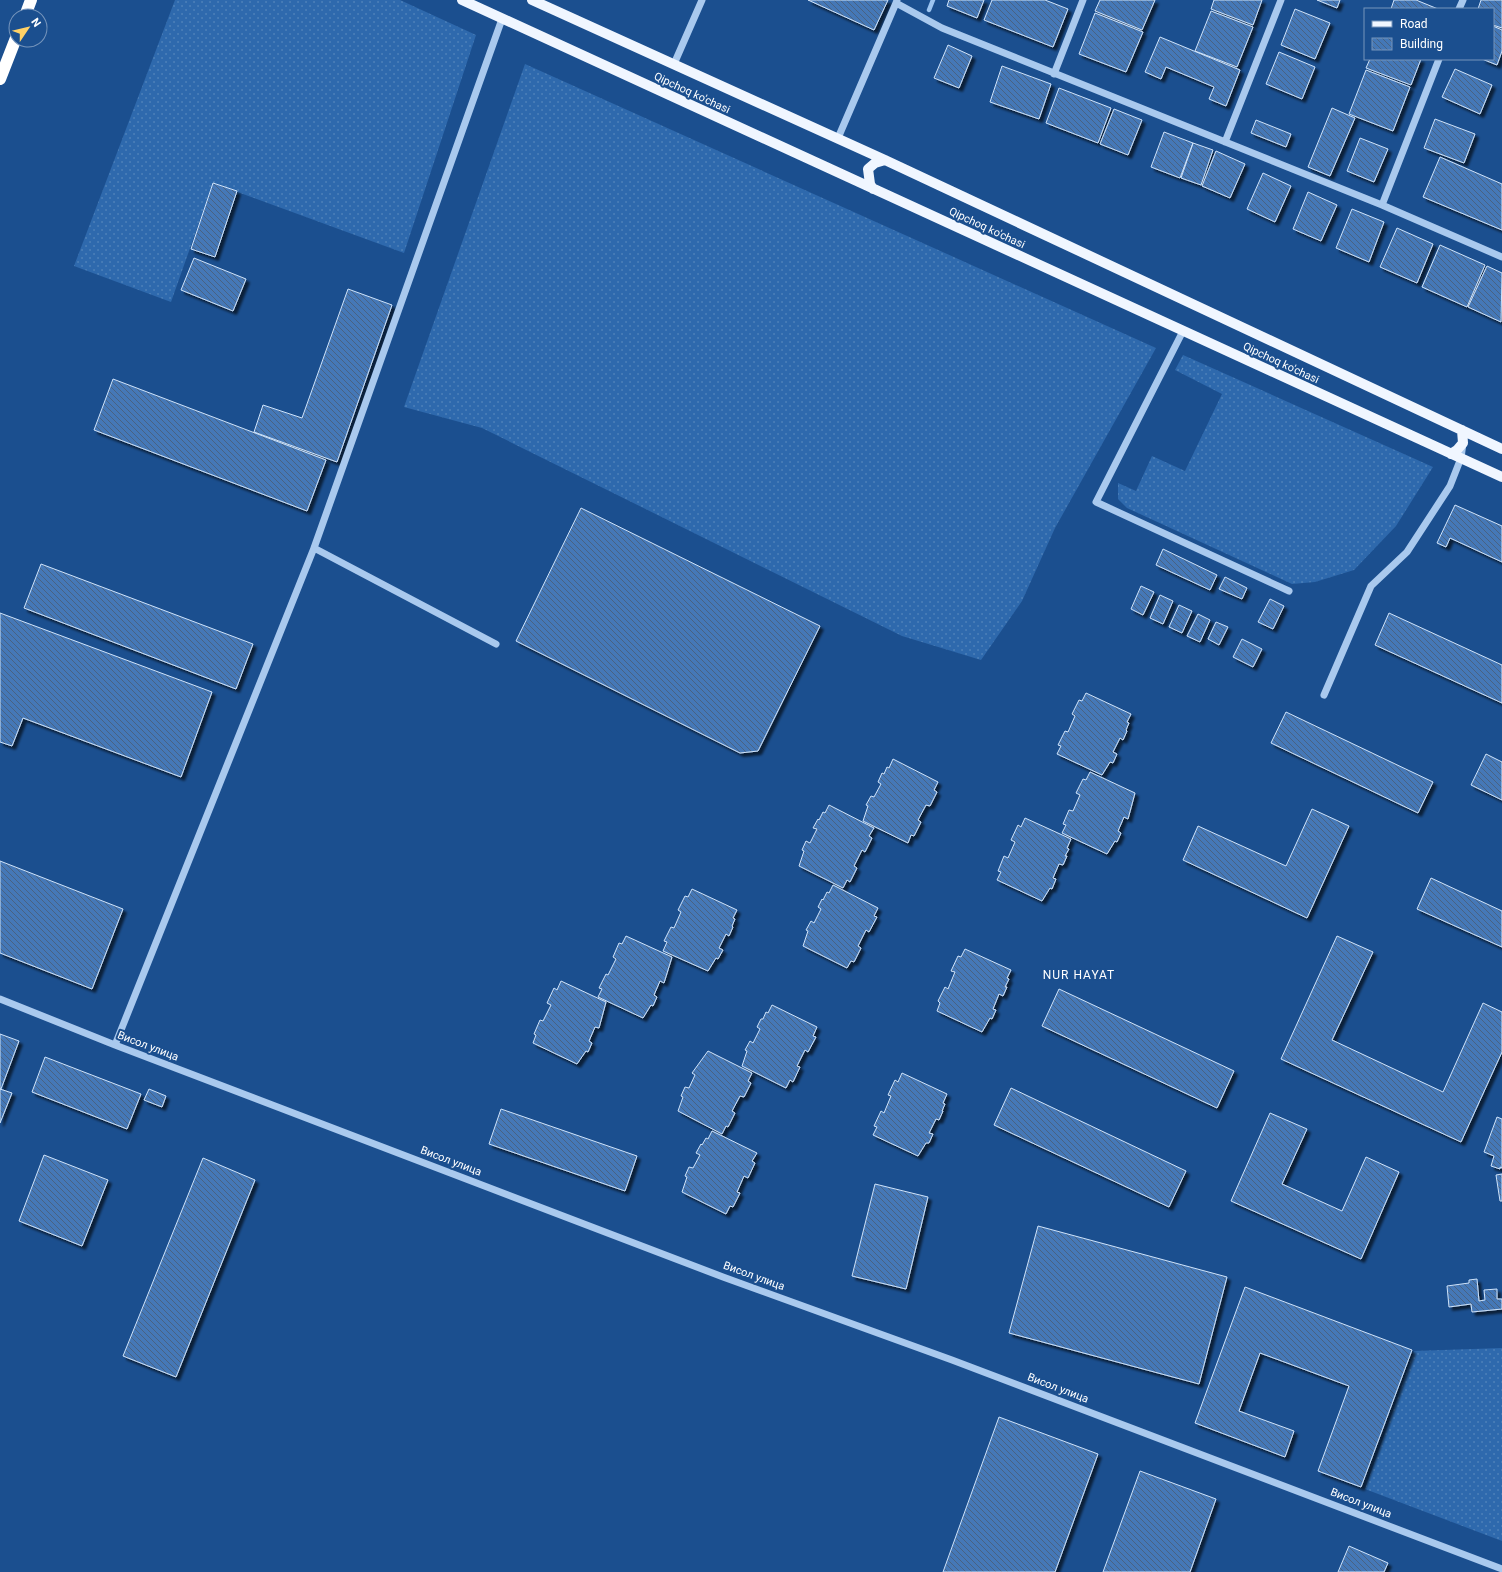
<svg xmlns="http://www.w3.org/2000/svg" width="1502" height="1572" font-family="Roboto,sans-serif">
<style>
.grass{fill:url(#grass-dots)}
.lines{fill:none;stroke-linecap:round;stroke-linejoin:round}
.stream{stroke:#9cc4f0;stroke-width:4.5}
.building{fill:url(#building-back-hatch);stroke:#cfe3fa;filter:url(#shadow)}
.minor{stroke:#a9c9ee;stroke-width:7}
.major{stroke:#f0f6ff;stroke-width:10}
.highway{stroke:#fff;stroke-width:12}
.labels{text-anchor:middle;dominant-baseline:central;stroke-width:4;stroke-linejoin:round;paint-order:stroke}
.street-label{font-size:11px;fill:#fff;stroke:#1b4f8f}
.neighbourhood-label{font-size:12px;letter-spacing:1px;fill:#fff;stroke:#1b4f8f}
</style>
<defs>
<pattern id="grass-dots" width="8" height="8" patternUnits="userSpaceOnUse"><rect width="8" height="8" fill="#2e69ad"/><path d="M2 2h.1M6 6h.1" fill="none" stroke="#4d80b9" stroke-width="1.8" stroke-linecap="round"/></pattern>
<pattern id="building-back-hatch" width="6" height="6" patternUnits="userSpaceOnUse"><rect width="6" height="6" fill="#4478b7"/><path d="M-1 5l2 2M0 0l6 6M5-1l2 2" fill="none" stroke="#486282"/></pattern>
<filter id="shadow"><feDropShadow dx="3.5" dy="3.5" stdDeviation="1" flood-color="#0009"/></filter>
</defs>
<rect width="100%" height="100%" fill="#1b4f8f"/>
<path class="grass" d="M175,0H400L476,35L404,253L213,183L171,302L74,266Z
M525,64L1156,348L1055,528L1022,601L981,660L902,636L482,428L404,407Z
M1183,355L1433,467L1396,526L1354,570L1315,582L1292,584L1127,508L1118,499V483L1136,491L1152,456L1185,471L1222,394L1175,370Z
M1502,1348V1541L1365,1489L1414,1351Z"/>
<g class="lines">
<path class="stream" d="M929,10L933,0"/>
</g>
<path class="building" d="M808,0H888L874,30Z
M949,0H984L977,18L947,6Z
M992,0H1045L1068,9L1053,47L984,20Z
M1100,0H1155L1142,30L1095,11Z
M1214,0H1262L1253,25L1211,9Z
M1317,0H1340L1337,8Z
M1394,0H1416L1438,9H1391Z
M1481,0H1502V28L1493,25V9H1478Z
M1295,9L1330,23L1315,59L1281,45Z
M1211,11L1253,27L1237,67L1195,51Z
M1095,13L1143,32L1126,72L1079,54Z
M1493,26L1502,30V51L1497,65L1482,59H1493Z
M1160,37L1240,70L1226,106L1209,99L1214,87L1166,67L1161,79L1145,72Z
M948,45L972,56L959,88L934,78Z
M1279,52L1315,67L1302,99L1266,84Z
M1370,59H1421L1411,85L1366,68Z
M1002,66L1051,84L1039,119L990,102Z
M1455,69L1492,85L1480,114L1442,97Z
M1366,70L1410,87L1393,131L1349,114Z
M1059,88L1111,108L1098,143L1046,123Z
M1332,108L1355,118L1330,176L1308,167Z
M1114,109L1142,120L1128,155L1100,144Z
M1435,119L1475,134L1464,163L1424,148Z
M1256,120L1291,134L1286,147L1251,133Z
M1164,132L1193,143L1180,178L1151,167Z
M1360,138L1388,149L1374,182L1347,171Z
M1193,143L1213,150L1201,185L1181,178Z
M1216,151L1245,164L1230,198L1202,186Z
M1440,157L1502,184V230L1423,197Z
M1263,173L1291,186L1275,222L1247,209Z
M213,183L237,191L215,257L191,249Z
M1308,192L1337,205L1321,241L1293,229Z
M1352,209L1384,222L1369,262L1336,248Z
M1397,228L1433,244L1417,283L1380,267Z
M1440,245L1485,265L1467,307L1422,287Z
M194,258L246,279L233,311L181,290Z
M1487,266L1502,273L1501,322L1468,307Z
M348,289L392,305L337,462L254,432L263,405L302,418Z
M113,379L326,460L307,511L94,430Z
M1455,505L1502,526V562L1450,538L1446,547L1437,543Z
M581,508L820,626L758,751L740,753L516,641Z
M1163,549L1217,575L1210,590L1156,565Z
M41,564L253,644L236,689L24,608Z
M1225,577L1247,588L1242,599L1219,589Z
M1141,586L1154,592L1143,615L1131,609Z
M1160,595L1173,601L1163,624L1150,618Z
M1270,599L1284,606L1273,629L1258,622Z
M1179,605L1192,611L1182,633L1169,627Z
M0,613L212,692L181,777L23,718L12,746L0,742Z
M1389,613L1502,665V703L1375,645Z
M1198,614L1210,620L1200,642L1187,636Z
M1216,622L1228,627L1219,645L1208,639Z
M1242,639L1262,649L1253,667L1233,657Z
M1086,693L1131,714L1127,722L1129,723L1126,730L1127,731L1123,740L1120,738L1113,752L1117,754L1113,763L1110,762L1102,775L1057,754L1061,746L1058,745L1065,731L1068,732L1075,716L1072,714L1079,700L1082,701Z
M1286,712L1433,782L1418,813L1271,743Z
M1486,754L1502,762V800L1471,785Z
M893,759L938,782L934,790L937,792L930,806L926,805L918,820L921,822L914,836L911,835L908,843L863,821L868,806L866,805L871,796L874,797L881,784L878,782L882,773L884,774L887,767L889,768Z
M1090,772L1135,793L1128,819L1124,817L1118,831L1121,833L1117,842L1115,841L1107,854L1062,833L1066,825L1063,824L1069,810L1073,811L1080,795L1076,793L1083,779L1086,780Z
M829,805L874,828L869,836L872,838L865,852L862,850L854,866L857,868L850,882L847,880L843,888L799,866L804,851L802,850L806,841L810,843L817,829L813,828L818,819L819,820L823,812L825,813Z
M1312,809L1349,826L1307,918L1183,860L1198,826L1286,866Z
M1025,818L1071,839L1067,848L1069,849L1065,856H1067L1063,865L1059,864L1053,878L1056,879L1052,889L1050,888L1042,901L997,880L1001,872L998,871L1004,856L1008,858L1015,842L1011,840L1018,825L1021,827Z
M0,861L123,909L92,989L0,953Z
M1431,878L1502,911V947L1417,909Z
M833,885L878,908L874,916L877,917L869,932L866,930L858,946L861,948L854,962L851,961L847,968L803,946L808,931L806,930L811,921L814,923L821,909L818,907L822,899L823,900L827,892L829,893Z
M692,889L737,910L733,918L735,919L732,926L733,927L729,936L726,934L719,948L723,950L718,959L716,958L708,971L663,951L667,942L664,941L671,927L674,928L681,912L678,910L685,896L688,897Z
M626,936L672,957L664,983L660,981L654,995L657,997L653,1006L651,1005L643,1018L598,997L602,989L599,988L606,974L608,975L616,959L613,957L619,943L622,944Z
M1337,936L1373,952L1332,1040L1443,1092L1483,1003L1502,1012V1052L1461,1142L1281,1059Z
M965,949L1011,970L1007,978L1009,979L1005,987H1007L1003,996L999,994L993,1009L996,1010L992,1019L990,1018L982,1032L937,1011L940,1003L938,1001L945,987L948,989L955,972L951,971L958,956L961,957Z
M561,981L606,1002L599,1028L595,1027L589,1041L592,1043L588,1052L586,1051L577,1064L533,1043L536,1035L534,1034L540,1020L543,1021L551,1005L547,1003L554,988L557,990Z
M1059,989L1234,1071L1217,1108L1042,1026Z
M772,1005L817,1027L813,1036L816,1037L808,1052L805,1050L797,1066L800,1067L793,1082L790,1080L786,1088L742,1066L747,1051L745,1050L750,1041L753,1043L760,1029L757,1027L761,1019H763L766,1012L768,1013Z
M0,1034L19,1041L1,1089H0Z
M708,1051L752,1073L748,1081L751,1083L744,1097L740,1096L732,1111L735,1113L728,1127L726,1126L722,1134L678,1111L683,1097L681,1096L685,1087L689,1088L695,1075L692,1073Z
M45,1057L141,1094L127,1129L32,1092Z
M902,1073L947,1094L943,1103L945,1104L942,1111H943L939,1120L936,1119L929,1133L933,1134L929,1143H926L918,1156L873,1135L877,1127L874,1126L881,1111L884,1113L891,1096L888,1095L895,1080L898,1082Z
M1011,1088L1186,1171L1169,1207L994,1125Z
M0,1089L12,1093L0,1123Z
M149,1089L166,1096L162,1107L144,1100Z
M501,1109L637,1156L625,1191L489,1144Z
M1270,1113L1307,1129L1282,1184L1342,1211L1366,1157L1399,1172L1361,1259L1231,1201Z
M1497,1117L1502,1119V1168L1500,1167V1169L1491,1166L1494,1156L1484,1152Z
M712,1131L757,1153L752,1161L755,1163L748,1178L744,1176L737,1192L740,1193L733,1207L730,1206L726,1214L682,1192L687,1177L685,1176L689,1167L693,1168L700,1155L696,1153L701,1144L702,1145L706,1138L708,1139Z
M44,1155L108,1180L82,1246L19,1221Z
M203,1158L255,1180L176,1377L123,1356Z
M1502,1174V1201H1500L1496,1175Z
M875,1184L928,1197L906,1289L852,1276Z
M1038,1226L1227,1277L1199,1384L1009,1333Z
M1477,1279L1479,1301L1485,1300L1484,1290L1497,1289V1299H1502V1309L1472,1312L1471,1304L1449,1307L1447,1286L1469,1283V1280Z
M1245,1287L1412,1350L1361,1487L1318,1471L1349,1386L1260,1353L1239,1411L1294,1431L1285,1457L1195,1423Z
M999,1417L1098,1454L1055,1572H943Z
M1140,1471L1216,1499L1190,1572H1103Z
M1349,1546L1388,1563L1384,1572H1338Z"/>
<g class="lines">
<path class="minor" d="M897,0L896,3L942,28L1382,205L1502,257
M1459,9L1463,0
M674,64L702,0
M1054,74L1083,0
M838,138L896,3
M1225,142L1281,0
M1382,205L1439,59
M1183,331L1096,502L1289,591
M314,548L496,644
M1324,695L1371,586L1407,552L1450,486L1461,458L1463,443
M0,999L115,1045L723,1277L952,1360L1502,1569
M115,1045L314,548L502,19"/>
<path class="major" d="M462,0L1502,477
M532,0L885,160L1502,449
M873,189L870,184L868,169L875,163L885,160
M1451,454L1457,450L1463,443L1462,430"/>
<path class="highway" d="M25,16L31,0
M0,79L16,38"/>
</g>
<g class="labels">
<g class="street-label">
<text transform="translate(692 93) rotate(25)">Qipchoq ko'chasi</text>
<text transform="translate(987 228) rotate(25)">Qipchoq ko'chasi</text>
<text transform="translate(1281 363) rotate(25)">Qipchoq ko'chasi</text>
<text transform="translate(148 1046) rotate(21)">Висол улица</text>
<text transform="translate(451 1161) rotate(21)">Висол улица</text>
<text transform="translate(754 1276) rotate(20)">Висол улица</text>
<text transform="translate(1058 1388) rotate(21)">Висол улица</text>
<text transform="translate(1361 1503) rotate(21)">Висол улица</text>
</g>
<g class="neighbourhood-label">
<text x="1079" y="975">NUR HAYAT</text>
</g>
</g>
<rect x="1364" y="8" width="130" height="52" fill="#1b4f8f" stroke="#7695bc"/>
<rect x="1372" y="21" width="20" height="6" fill="#f0f6ff" stroke="#7695bc"/>
<text x="1400" y="28" font-size="12" fill="#ffffff">Road</text>
<rect x="1372" y="38" width="20" height="12" fill="url(#building-back-hatch)" stroke="#7695bc"/>
<text x="1400" y="48" font-size="12" fill="#ffffff">Building</text>
<g transform="translate(28 28) rotate(55)"><circle r="19" fill="#1b4f8f" stroke="#7695bc"/>
<path d="M0-3L7 15L0 10L-7 15Z" fill="#ffd166"/>
<text y="-6" font-size="11" font-weight="bold" text-anchor="middle" fill="#ffffff">N</text>
</g>
</svg>
